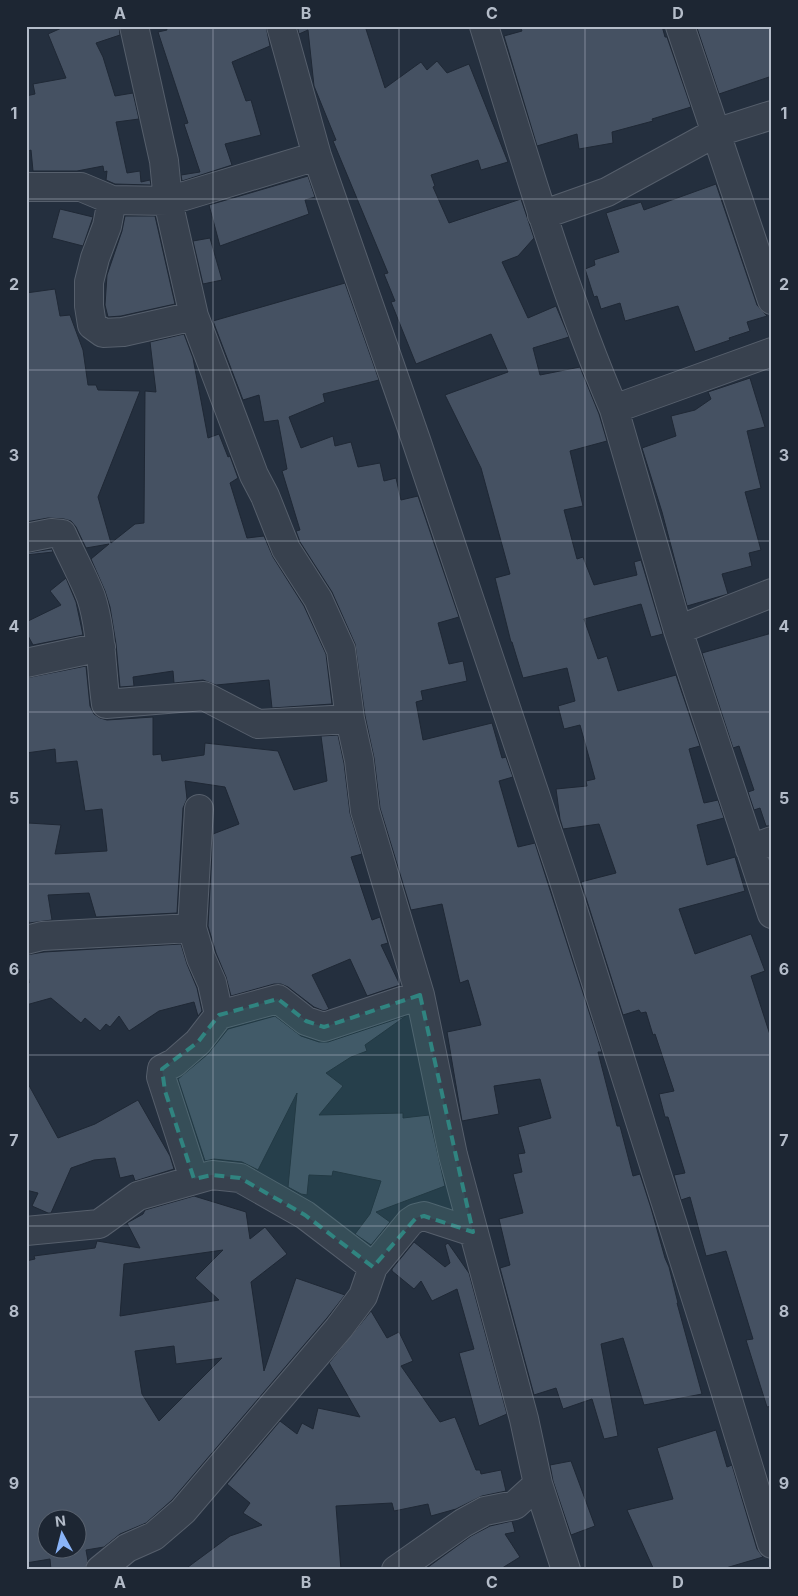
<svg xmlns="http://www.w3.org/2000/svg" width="798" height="1596" font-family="Inter,sans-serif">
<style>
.building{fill:#455162;stroke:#1f2835;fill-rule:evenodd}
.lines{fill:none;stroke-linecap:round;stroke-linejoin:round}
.minor-casing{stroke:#565f6c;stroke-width:30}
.minor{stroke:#38414e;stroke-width:28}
.marked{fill:#308480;fill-opacity:0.2;stroke:#308480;stroke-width:4;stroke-dasharray:10 6;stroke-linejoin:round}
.grid{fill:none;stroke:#b4bcc9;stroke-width:1;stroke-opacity:0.55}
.neatline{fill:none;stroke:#b4bcc9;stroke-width:2}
.grid-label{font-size:16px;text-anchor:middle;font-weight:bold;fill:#b4bcc9}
</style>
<rect width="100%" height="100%" fill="#242f3e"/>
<path class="building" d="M66,26H119L120,35L96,43L103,57L115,96L133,93L139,119L116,122L127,173L140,171L141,182L150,180L151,185L115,184L106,180L107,171L104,172L103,166L77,171H33L31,150L26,152V96L35,94L33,84L66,78L48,34Z
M166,26H266L270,46L232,62L246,101L251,100L261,135L225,144L232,165L182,181L181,175L200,172L184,124L188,123L158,32L167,30Z
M297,26H365L385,88L421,62L427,70L437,61L447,73L469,64L508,162L481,170L478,160L431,175L435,186L433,187L449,223L521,199L534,238L518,256L502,262L528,318L556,306L569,337L533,348L540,375L580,367L599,414L607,441L570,451L583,506L564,510L577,559L583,557L594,585L637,575L634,562L641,560L663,634L651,637L641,604L584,619L598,659L607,656L618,691L676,675L700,746L689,749L704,803L718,800L724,818L697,825L707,865L735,857L745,891L679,909L695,954L751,934L765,971L751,976L772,1041V1406L767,1407L746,1340L753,1339L726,1251L706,1256L690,1197L681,1200L674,1175L685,1173L668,1117H665L659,1094L674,1091L655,1034L653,1035L646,1012L641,1013L639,1010L623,1015L581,882L616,873L599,824L563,829L560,819L556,789L587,786L586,781L595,779L580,725L564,729L558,706L575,701L567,668L523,678L512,642H511L495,578L510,574L481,468L445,395L508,372L491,334L416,364L391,302L395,301L384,274L388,273L333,141L336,140L314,86L308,30L299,34Z
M520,26H662L665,37H667L691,107L652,119L653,121L612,132L613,143L579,149L577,134L537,146L504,36L522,31Z
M702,26H772V76L719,94L697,28Z
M308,176L315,197L305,200L309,214L220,246L209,205Z
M716,184L757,305L767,316L747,322L750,331L729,338L730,340L695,352L678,306L625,321L620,303L601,309L597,296L594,297L585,269L595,265L594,260L619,252L606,213L641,202L644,210Z
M60,209L93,217L83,246L52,238Z
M125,216H155L175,304L121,316L108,317L105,305L107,275L122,231Z
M210,238L222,280L203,284L193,241Z
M345,283L379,380L323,394L325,402L289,417L301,448L333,436L335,446L351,442L358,467L380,463L384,481L396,478L401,500L418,496L459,617L438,623L449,664L463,661L467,681L421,691L423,700L416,702L423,740L492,723L502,758L506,757L513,777L499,781L518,847L535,843L602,1052H598L617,1126H620L633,1176L640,1174L651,1208L665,1258L669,1267L678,1303H677L702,1394L644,1405L623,1338L601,1344L618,1436L604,1439L592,1399L563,1409L556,1388L534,1395L500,1268L510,1265L499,1219L523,1213L513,1174L522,1172L518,1154L525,1153L518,1127L551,1118L540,1079L494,1086L499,1114L462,1121L447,1032L481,1025L468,980L460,983L442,904L411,910L380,808L374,758L365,716L355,644L332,592L300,542L296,531L300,530L282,471L287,469L278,420L264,422L259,395L243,400L213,321Z
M55,289L60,316L70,315L83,350L88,385H96L98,390L140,391L98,497L111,543L135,524L144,523L145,391L156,392L150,342L184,334L193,358L208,438L219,434L228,457L230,456L238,478L230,483L247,538L264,536L273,557L304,606L326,654L332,704L272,708L269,680L216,685L203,680L174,683L173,671L133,677L134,686L120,687L116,644L110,607L105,591L91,559L109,544L86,548L76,527L71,521L64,519L48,518L26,522V293Z
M750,378L765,427L747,431L761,488L745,492L761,550L749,553L752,566L722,574L728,594L687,606L662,512L642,448L676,436L671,416L695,410L711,399L708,392Z
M52,549L53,552L26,555V553Z
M66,578L76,602L83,635L33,645L26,632V622L61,605L50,591Z
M772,633V826H766L760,808L754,810L748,792L754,790L739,746L733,748L702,653Z
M86,666L90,706L94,714L100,718L107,720L153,717V755L161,754L162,761L204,755L205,743L278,751L294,790L327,781L321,736L338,735L344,763L350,813L362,854L351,857L372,920L380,917L388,943L381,945L400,985L367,996L350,959L312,975L329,1009L324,1011L314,1007L288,987L281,984H274L231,996L226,977L216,953L208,926L213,834L239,824L225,787L185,781L187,799L183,808L177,913L96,917L89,893L48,895L52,920L29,923L26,902V836L28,823L61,825L55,854L107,851L102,809L85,811L77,761L56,763L55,749L26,753V678Z
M181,944L187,964L197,988L202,1011L198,1016L194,1002L159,1011L129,1031L119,1016L110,1027L106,1024L100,1031L85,1018L81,1023L51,998L26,1005V984L29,983L26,955L44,952Z
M275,1016L301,1036L319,1042H328L406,1016L365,1045L367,1051L351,1057L326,1073L343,1086L319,1115L403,1113V1118L429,1115L445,1186L376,1212L390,1222L371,1245L355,1234L370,1214L381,1181L333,1171L332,1176L309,1175L307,1195L301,1194L288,1187L297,1093L258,1170L242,1162L214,1159L205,1161L178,1079L208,1054L228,1029Z
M26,1080L58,1138L95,1124L138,1100L170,1156L174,1169L135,1181L133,1175L120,1178L115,1158L94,1160L71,1168L51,1213H48L32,1206L38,1193L26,1190Z
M194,1196L246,1212L250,1239L265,1227L287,1254L251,1282L264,1371L296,1278L345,1295L327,1318L172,1500L146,1523L120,1534L104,1547L86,1550L88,1561L85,1570H51L50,1559L26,1563V1261L35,1259L34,1256L95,1248L97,1241L140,1248L127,1223L143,1214L145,1210ZM223,1250L195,1278L219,1300L120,1316L124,1264ZM174,1346L176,1364L222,1358L159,1421L142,1394L135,1351ZM48,1518H78V1548H48Z
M414,1242L445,1267L450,1263L445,1245L448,1243L469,1273L507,1414L479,1426L459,1353L474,1349L457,1289L432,1301L421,1281L414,1289L392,1271V1269Z
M371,1311L387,1338L399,1332L413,1361L401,1366L440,1422L455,1417L476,1470H480L481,1474L501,1470L506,1491L482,1496L456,1509L431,1516L428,1504L394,1511L392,1503L336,1506L341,1570H184L230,1536L262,1525L243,1513L250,1503L227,1484L280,1421L297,1434L302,1423L313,1429L318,1408L360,1417L329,1363Z
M716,1430L727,1467L732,1465L757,1549L763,1557L719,1570H654L627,1510L673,1499L657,1448Z
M571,1461L595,1526L571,1535L553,1481L550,1465Z
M512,1521L515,1532L505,1534L520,1557L499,1570H424L471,1536L490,1526Z"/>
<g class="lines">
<g class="minor-casing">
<path id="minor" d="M134,26L164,161L168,201L194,316L254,475L265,496L286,549L318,599L341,650L350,719L359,760L365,811L420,995L453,1155L524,1419L538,1484L566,1570
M281,26L317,156L416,440L563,878L721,1377L772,1544
M484,26C524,155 561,285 614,409L678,630L772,914
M680,26L772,300
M26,187H81L112,200L168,201L317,156
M112,200L107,226L95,258L89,282V306L92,325L103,333L123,332L194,316
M542,215L607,192L715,133L772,115
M614,409L772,352
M26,538L51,533L62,534C71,555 83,576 91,597C102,631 101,670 106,704L204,696L258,724L350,719
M678,630L772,593
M26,663L101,647
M199,809L192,928L201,958L212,983L219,1015
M750,849L772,841
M26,940L42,936L192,928
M194,1179L161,1077L162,1069L174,1063L198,1042L219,1015L278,999L306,1021L324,1027L420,995
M26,1231L99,1224L138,1196L212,1175L240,1178L305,1215L373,1267
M100,1570L127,1548L154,1536L183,1511L339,1328L363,1296L373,1267L410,1222L416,1218L424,1216L473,1232
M396,1570L463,1523L485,1511L515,1505L538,1484"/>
</g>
<use href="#minor" class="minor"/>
</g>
<path class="marked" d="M420,995L473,1232L424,1216L416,1218L373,1267L305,1215L240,1178L212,1175L194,1179L165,1091L162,1069L198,1042L219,1015L278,999L306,1021L324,1027Z"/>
<path class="grid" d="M213,26V1570M399,26V1570M585,26V1570M26,199H772M26,370H772M26,541H772M26,712H772M26,884H772M26,1055H772M26,1226H772M26,1397H772"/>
<rect width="798" height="1596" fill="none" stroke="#1d2633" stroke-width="55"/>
<g transform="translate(62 1534) rotate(353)"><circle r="24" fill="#1d2633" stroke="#59626f"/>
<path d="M0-4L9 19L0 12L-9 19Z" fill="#8ab4f8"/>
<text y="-8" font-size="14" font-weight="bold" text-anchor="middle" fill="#b4bcc9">N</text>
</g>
<rect x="28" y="28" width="742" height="1540" class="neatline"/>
<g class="grid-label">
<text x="120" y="19">A</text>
<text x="306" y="19">B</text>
<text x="492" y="19">C</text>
<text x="678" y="19">D</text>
<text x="14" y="119">1</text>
<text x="784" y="119">1</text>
<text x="14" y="290">2</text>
<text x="784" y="290">2</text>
<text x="14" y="461">3</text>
<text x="784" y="461">3</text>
<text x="14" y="632">4</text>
<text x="784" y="632">4</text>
<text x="14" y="804">5</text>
<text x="784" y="804">5</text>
<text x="14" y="975">6</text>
<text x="784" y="975">6</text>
<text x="14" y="1146">7</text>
<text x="784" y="1146">7</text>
<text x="14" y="1317">8</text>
<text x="784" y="1317">8</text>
<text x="14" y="1489">9</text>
<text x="784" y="1489">9</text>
<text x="120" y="1588">A</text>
<text x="306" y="1588">B</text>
<text x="492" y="1588">C</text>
<text x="678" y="1588">D</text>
</g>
</svg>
